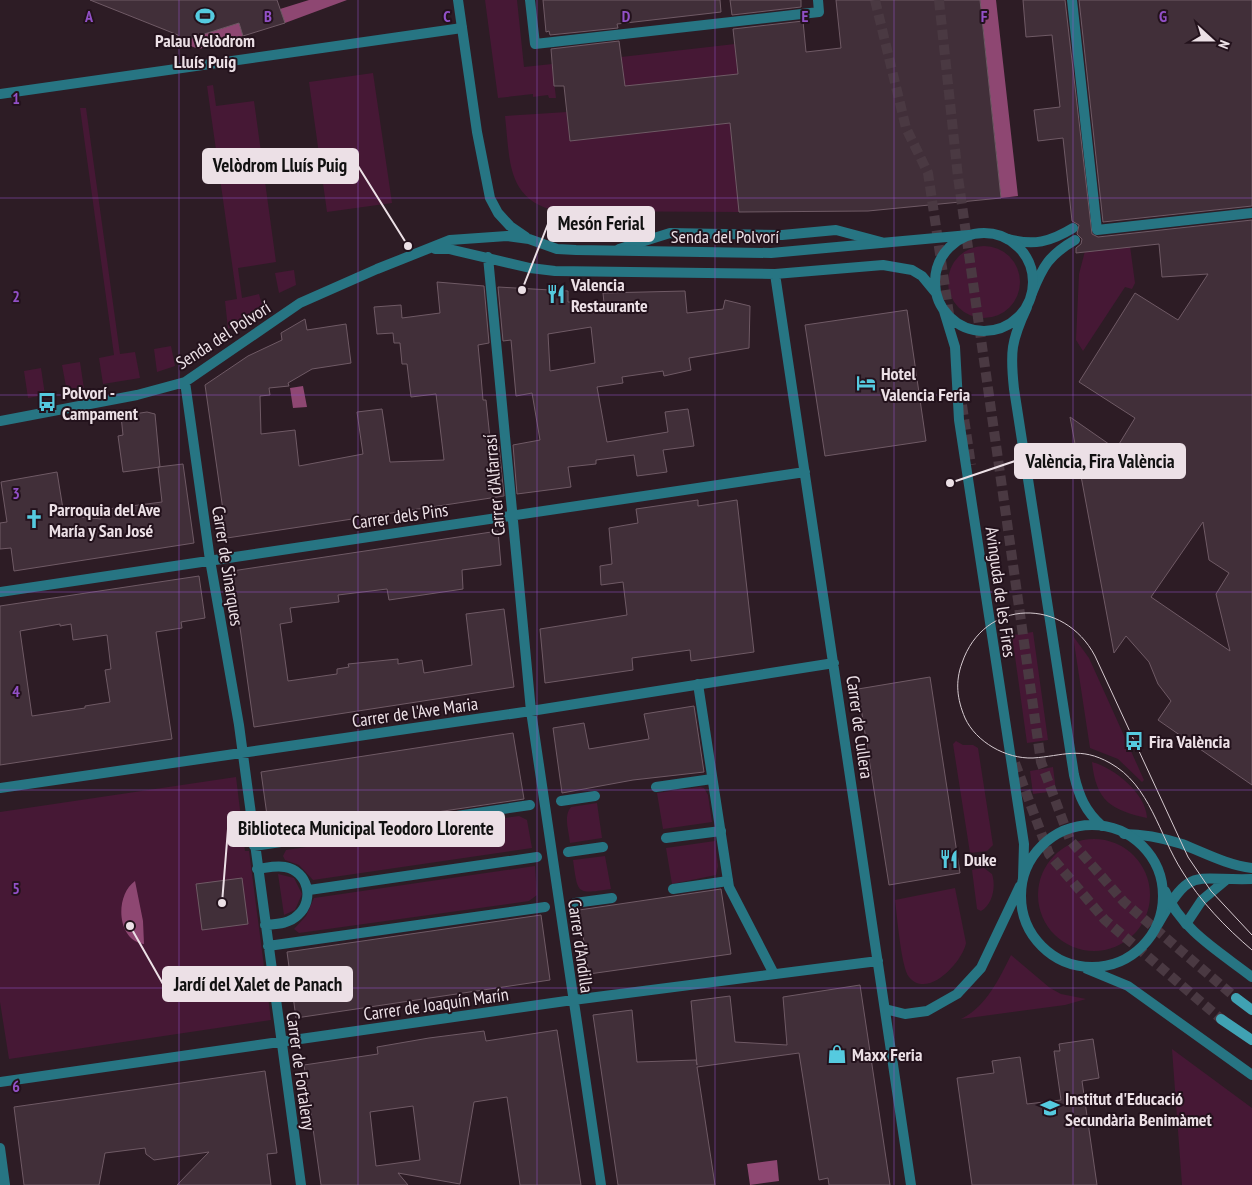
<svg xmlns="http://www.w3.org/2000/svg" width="1252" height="1185" font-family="'PT Sans Narrow',sans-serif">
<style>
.green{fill:#461835}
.water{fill:#8e4772}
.building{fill:#412f39;stroke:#6f5a65;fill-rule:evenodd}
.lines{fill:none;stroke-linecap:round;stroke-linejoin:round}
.secondary-tunnel{stroke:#4a3942;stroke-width:10;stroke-dasharray:10 5;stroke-linecap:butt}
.lane{stroke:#277583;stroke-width:10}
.street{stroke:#277583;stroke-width:10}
.secondary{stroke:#40a2b3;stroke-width:10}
.tram{stroke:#d7cbd1;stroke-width:1}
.grid{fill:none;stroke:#9250c7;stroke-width:1;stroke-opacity:0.55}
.labels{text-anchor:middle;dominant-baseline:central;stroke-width:4;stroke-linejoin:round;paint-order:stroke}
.poi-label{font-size:18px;font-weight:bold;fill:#ece0e6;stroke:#23121c;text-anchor:start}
.street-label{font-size:18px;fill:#ece0e6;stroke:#23121c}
.grid-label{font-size:16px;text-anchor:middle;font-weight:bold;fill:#9250c7;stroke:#23121c;stroke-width:4;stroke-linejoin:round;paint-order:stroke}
.leader{fill:none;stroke:#ece0e6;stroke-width:2}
.callout-dot{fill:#ece0e6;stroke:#23121c;stroke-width:2}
.callout{fill:#ece0e6;stroke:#ece0e6;stroke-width:2}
.callout-label{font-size:19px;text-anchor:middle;font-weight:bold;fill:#111}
</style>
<rect width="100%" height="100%" fill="#2d1c25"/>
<path class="green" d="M485,0H517L524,67L552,64L556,98H549L548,95L533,97V94L498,98Z
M735,44L738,74L625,86L621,57Z
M373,73L392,203L327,212L309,82Z
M213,85L216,106L254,101L276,262L238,268L242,298L259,294L262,305L228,329L225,301L237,299L207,86Z
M80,108H86L120,354L135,352L140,378L103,384L99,358L114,355Z
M567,112L570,141L730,123L739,212L558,211C506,201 510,159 505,116Z
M1130,246L1135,283L1132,289L1125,287L1083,351L1076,340L1079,274L1085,251Z
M948 282a36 36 0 1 1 72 0a36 36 0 1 1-72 0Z
M294,270L296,285L279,293L275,273Z
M171,346L175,366L157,372L154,349Z
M80,362L84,389L67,392L62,365Z
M41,368L45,395L28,398L24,371Z
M1033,632L1048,740L1027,743L1012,635Z
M1073,636L1089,658L1144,780L1142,782L1118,759L1090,748Z
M956,741L963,745H973L978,748L993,845L987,851L970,853L953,744Z
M1092,762C1114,768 1146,793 1147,818C1111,810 1096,801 1092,762Z
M1053,767L1056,791L1033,794L1030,771Z
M236,777L245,851H249L271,1020L9,1059L0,1002V812Z
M700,787L704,788L708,795L712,822L663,829L657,793Z
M597,803L602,838L570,843C569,831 563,816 571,807Z
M519,816L527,820L532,848L313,880L299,865L285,860L283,856L286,850Z
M1038 895a56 56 0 1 1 112 0a56 56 0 1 1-112 0Z
M715,841L718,866L716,875L672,884L666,848Z
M605,856L611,889C576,894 578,895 573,860Z
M535,866L537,895L529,901L299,933L294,929L306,916L314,898Z
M984,868L992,874C996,886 993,904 981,911L977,909L972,870Z
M278,874L294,878L302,894L295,910L284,915Z
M955,888L966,943C963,961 928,1000 909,977C901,967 897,915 895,900Z
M1011,955L1050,988L1061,994L1086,999L1065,1005L961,1019C986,1007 999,979 1011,955Z
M1172,1049L1252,1108V1185H1182Z"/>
<path class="water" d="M309,0H347L285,23L280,9Z
M980,0H996L1018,196L1001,198Z
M239,23L243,36L199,49L179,42Z
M303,386L307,407L293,408L290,388Z
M135,881L143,921L144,944C116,940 115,895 135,881Z
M777,1160L779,1181L750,1185L747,1164Z"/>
<path class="building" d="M90,0H277L285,23L243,36L239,23L179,42L178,35Z
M543,0H720L721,12L617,24L618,28L550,35L549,31L546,32Z
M730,0H801V7L732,15Z
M836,0H980L1001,198L868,211L739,212L730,123L570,141L564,86H554L551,49L619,41L625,86L738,74L733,29L803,21L806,52L841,48Z
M1023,0H1065L1092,234L1098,237L1252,220V785L1158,720L1171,701L1158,684L1149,662L1126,636L1114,653L1070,417L1116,449L1135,418L1079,382L1135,293L1178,320L1208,274L1162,277L1159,244L1076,253V248L1081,244L1082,239L1077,234L1079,225L1072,221L1063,138L1038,141L1034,110L1060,107L1052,35L1026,37ZM1203,522L1209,560L1229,573L1216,594L1230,651L1151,597Z
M1079,0H1252V206L1103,222Z
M437,282L484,286L489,343L478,345L481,376L483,400H486L491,448L499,446L504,496L227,538L205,385L248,356L282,340L281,333L305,319L307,330L346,324L351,363L312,369L288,383L289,386L269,388L270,395L260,396L261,434L295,430L299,466L363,454L357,412L382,409L390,462L444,460L436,394L411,397L407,364H402L400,343H394L393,333L377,334L374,307L401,305L402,318L440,313Z
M498,287L568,291V302L604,303L603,293L685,291L687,313L723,309L725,300L750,306L749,348L689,358L691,370L664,376L663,371L622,377L623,383L597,387L607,442L668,432L665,412L688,409L694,446L663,450L667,472L637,476L634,455L596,460V464L568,467L571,487L517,494L513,445L540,440L532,393L516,396L511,340L503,341ZM591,327L595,363L550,371L548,334Z
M907,310L926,441L825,456L805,325Z
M147,412L155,414L160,467L123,472L118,436L123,435L121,416Z
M183,464L194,543L14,571L11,548L0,549V523L7,522L1,482L57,472L64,515L101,519L100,510L162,502L158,467Z
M698,500V506L737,500L754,652L691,661L690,650L632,658L633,670L545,683L540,629L627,615L623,582L601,585L600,566L612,564L609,528L638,523L636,509Z
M498,531L501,565L462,570L463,589L389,600L387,589L338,595L339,602L290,608L292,622L280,624L288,681L337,674V669L349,667L348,664L398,659V664L422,660L424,673L472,665L466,614L504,609L514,687L254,727L232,571Z
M199,576L205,618L181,622L182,628L156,632L172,739L0,765V606ZM60,624V626L71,624L73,640L107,635L111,669L105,670L110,702L85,706V708L32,716L20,631Z
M930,677L960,873L889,885L858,689Z
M694,706L704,772L633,780L562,793L553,728L584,723L589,749L649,739L644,714Z
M513,733L524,799L270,837L261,772Z
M242,878L248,924L202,930L196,884Z
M721,889L731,954L589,974L579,910Z
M541,915L550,980L296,1018L287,952Z
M860,985L890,1185H829L828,1178L819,1180L799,1053L697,1067L715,1185H618L593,1015L632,1010L637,1062L696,1060L697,1065L691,1001L730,996L735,1042L787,1045L783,997Z
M557,1030L581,1185H520L507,1097L474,1102L460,1184L398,1173L408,1185H321L304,1065L378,1054L377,1047L429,1038L484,1031L486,1041ZM413,1106L420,1160L376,1166L370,1112Z
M1093,1039L1099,1078L1082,1081L1097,1185H972L957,1078L994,1073L992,1061L1020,1057L1027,1104L1061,1100L1054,1051H1060L1059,1044Z
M265,1071L277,1153L267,1154L271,1185H177L209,1152L154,1160L146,1154L145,1148L105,1153L99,1185H24L14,1107Z"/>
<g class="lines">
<path class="secondary-tunnel" d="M875,0L906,128L928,173L950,321
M939,0L958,177L1041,762L1070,840L1124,902L1236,998
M962,405L971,465
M1015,763L1049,854L1105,920L1221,1019"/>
<path class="lane" d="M530,0L535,44L819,12L818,0
M1072,0L1097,230L1252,213
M0,94L462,28
M1008,239C1034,246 1050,242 1073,228
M619,249L670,233L782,235L836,230L881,242
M1032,293C1043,266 1049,255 1075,240
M698,684L729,887L774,974
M1124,834C1144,834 1163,838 1182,844C1205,853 1227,865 1252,868
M1158,924C1191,865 1193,881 1252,879
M1186,924L1202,900L1226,880"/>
<path class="street" d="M458,0L477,132L490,198L498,213L510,226L526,237
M935 282a49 49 0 1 1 98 0a49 49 0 1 1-98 0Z
M435,249H449L530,268L555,271L775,274L883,265L912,270L922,276L936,293
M488,257L531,711L601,1185
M775,274L911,1185
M1027,307C1011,341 1010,352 1014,389L1074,775C1079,796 1085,811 1102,826
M944,311L955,347L959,420L1024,844L1023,878
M185,382L210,560L239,725L301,1185
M0,421L137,395L185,382L300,303L377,269L450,240L507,236L529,239L557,249L576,250L771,253L969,235
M0,592L805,472
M656,787L712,779
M0,788L531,711L834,663
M561,801L595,796
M1021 896a71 71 0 1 1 142 0a71 71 0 1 1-142 0Z
M666,838L721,831
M254,846L530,805
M568,852L603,847
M257,869C266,868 276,865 285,867C308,871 315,900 298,915C289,924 276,924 265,925
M673,889L728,881
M309,890L537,857
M1165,891C1181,930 1220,952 1252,977
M575,903L612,898
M268,946L545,907
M1087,969L1128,986L1252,1075
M885,1009L905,1014L927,1011L957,994L981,968L1020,886
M0,1082L573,1000L878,961
M0,1148L5,1185"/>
<path class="secondary" d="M1236,998L1252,1010
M1221,1019L1252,1040"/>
<path class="tram" d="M1252,935L1211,891L1188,857L1095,656C1064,597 984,598 962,663C955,682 957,699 965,718C976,742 1006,759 1033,758C1063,756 1080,746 1110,763C1150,785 1159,835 1182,871C1200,901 1225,927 1252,950"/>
</g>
<path class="grid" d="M179,0V1185M358,0V1185M537,0V1185M715,0V1185M894,0V1185M1073,0V1185M0,198H1252M0,395H1252M0,592H1252M0,790H1252M0,988H1252"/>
<defs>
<g id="stadium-bare" transform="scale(1.5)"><path d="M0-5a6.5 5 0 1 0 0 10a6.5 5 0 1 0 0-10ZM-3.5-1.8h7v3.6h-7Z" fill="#55cadf" stroke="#23121c" stroke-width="2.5" paint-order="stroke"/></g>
<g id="restaurant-bare" transform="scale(1.5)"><path d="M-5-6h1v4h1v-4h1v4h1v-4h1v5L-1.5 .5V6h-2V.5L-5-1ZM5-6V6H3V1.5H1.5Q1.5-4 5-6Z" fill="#55cadf" stroke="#23121c" stroke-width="2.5" paint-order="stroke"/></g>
<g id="hotel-bare" transform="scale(1.5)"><path d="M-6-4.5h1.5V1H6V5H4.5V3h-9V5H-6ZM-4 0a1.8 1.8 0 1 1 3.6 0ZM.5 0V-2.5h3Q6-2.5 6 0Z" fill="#55cadf" stroke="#23121c" stroke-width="2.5" paint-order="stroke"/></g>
<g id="bus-bare" transform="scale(1.5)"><path d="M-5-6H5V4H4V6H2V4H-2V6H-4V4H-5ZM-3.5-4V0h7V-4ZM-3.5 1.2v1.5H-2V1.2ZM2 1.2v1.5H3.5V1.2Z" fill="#55cadf" stroke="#23121c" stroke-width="2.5" paint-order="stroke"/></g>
<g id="church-bare" transform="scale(1.5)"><path d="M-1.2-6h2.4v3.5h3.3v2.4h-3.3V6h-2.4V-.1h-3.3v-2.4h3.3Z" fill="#55cadf" stroke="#23121c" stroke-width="2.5" paint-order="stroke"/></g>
<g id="shop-bare" transform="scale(1.5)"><path d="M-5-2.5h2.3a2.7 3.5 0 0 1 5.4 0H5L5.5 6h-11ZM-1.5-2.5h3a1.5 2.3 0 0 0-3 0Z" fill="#55cadf" stroke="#23121c" stroke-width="2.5" paint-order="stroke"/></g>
<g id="school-bare" transform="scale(1.5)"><path d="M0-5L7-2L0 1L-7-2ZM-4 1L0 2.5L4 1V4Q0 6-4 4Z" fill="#55cadf" stroke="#23121c" stroke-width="2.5" paint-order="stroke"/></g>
</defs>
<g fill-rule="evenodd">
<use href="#stadium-bare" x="205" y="16"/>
<use href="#restaurant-bare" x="556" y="294"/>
<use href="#hotel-bare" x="866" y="383"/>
<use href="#bus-bare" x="47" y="402"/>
<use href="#church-bare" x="34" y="519"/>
<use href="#bus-bare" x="1134" y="741"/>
<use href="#restaurant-bare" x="949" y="859"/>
<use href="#shop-bare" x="837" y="1054"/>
<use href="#school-bare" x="1050" y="1108"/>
</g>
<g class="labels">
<g class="poi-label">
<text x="205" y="40" text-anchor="middle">Palau Velòdrom<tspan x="205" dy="21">Lluís Puig</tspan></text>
<text x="571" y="284">Valencia<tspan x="571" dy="21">Restaurante</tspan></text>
<text x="881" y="373">Hotel<tspan x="881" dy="21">Valencia Feria</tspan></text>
<text x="62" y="392">Polvorí -<tspan x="62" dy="21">Campament</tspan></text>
<text x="49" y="509">Parroquia del Ave<tspan x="49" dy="21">María y San José</tspan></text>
<text x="1149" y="741">Fira València</text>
<text x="964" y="859">Duke</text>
<text x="852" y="1054">Maxx Feria</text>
<text x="1065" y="1098">Institut d'Educació<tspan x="1065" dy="21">Secundària Benimàmet</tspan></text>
</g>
<g class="street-label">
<text x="725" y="236">Senda del Polvorí</text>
<text transform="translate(223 335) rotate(-33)">Senda del Polvorí</text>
<text transform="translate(494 485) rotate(-95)">Carrer d'Alfarrasí</text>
<text transform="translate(400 516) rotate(-8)">Carrer dels Pins</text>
<text transform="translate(228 566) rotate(81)">Carrer de Sinarques</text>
<text transform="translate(1001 592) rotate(82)">Avinguda de les Fires</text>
<text transform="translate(415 712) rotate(-8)">Carrer de l'Ave Maria</text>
<text transform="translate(860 727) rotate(82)">Carrer de Cullera</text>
<text transform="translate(581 946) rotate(82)">Carrer d'Andilla</text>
<text transform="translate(436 1004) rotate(-8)">Carrer de Joaquín Marín</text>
<text transform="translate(301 1071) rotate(82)">Carrer de Fortaleny</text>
</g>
</g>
<g class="grid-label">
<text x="89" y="22">A</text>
<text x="268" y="22">B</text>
<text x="447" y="22">C</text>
<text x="626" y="22">D</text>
<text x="805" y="22">E</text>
<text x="984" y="22">F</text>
<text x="1163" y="22">G</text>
<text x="16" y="104">1</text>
<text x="16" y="302">2</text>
<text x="16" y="499">3</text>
<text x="16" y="697">4</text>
<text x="16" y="894">5</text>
<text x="16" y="1092">6</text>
</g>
<path class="leader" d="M408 246L358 166M522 290L548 224M950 483L1015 461M222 903L228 829M130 926L163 984"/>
<g class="callout-dot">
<circle cx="408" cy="246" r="5"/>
<circle cx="522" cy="290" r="5"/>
<circle cx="950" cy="483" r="5"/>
<circle cx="222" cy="903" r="5"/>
<circle cx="130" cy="926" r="5"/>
</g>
<g class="callout">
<rect x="203" y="149" width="155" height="34" rx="5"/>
<rect x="548" y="207" width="106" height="34" rx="5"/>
<rect x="1015" y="444" width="170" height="34" rx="5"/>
<rect x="228" y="812" width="276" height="34" rx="5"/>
<rect x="163" y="967" width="189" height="34" rx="5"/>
</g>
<g class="callout-label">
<text x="280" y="172">Velòdrom Lluís Puig</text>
<text x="601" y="230">Mesón Ferial</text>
<text x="1100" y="468">València, Fira València</text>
<text x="366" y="835">Biblioteca Municipal Teodoro Llorente</text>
<text x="258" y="991">Jardí del Xalet de Panach</text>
</g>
<g transform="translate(1212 40) rotate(111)" stroke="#23121c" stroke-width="4" paint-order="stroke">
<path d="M0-4L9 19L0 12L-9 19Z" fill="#ece0e6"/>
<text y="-8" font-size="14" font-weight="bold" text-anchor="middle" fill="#ece0e6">N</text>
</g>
</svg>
